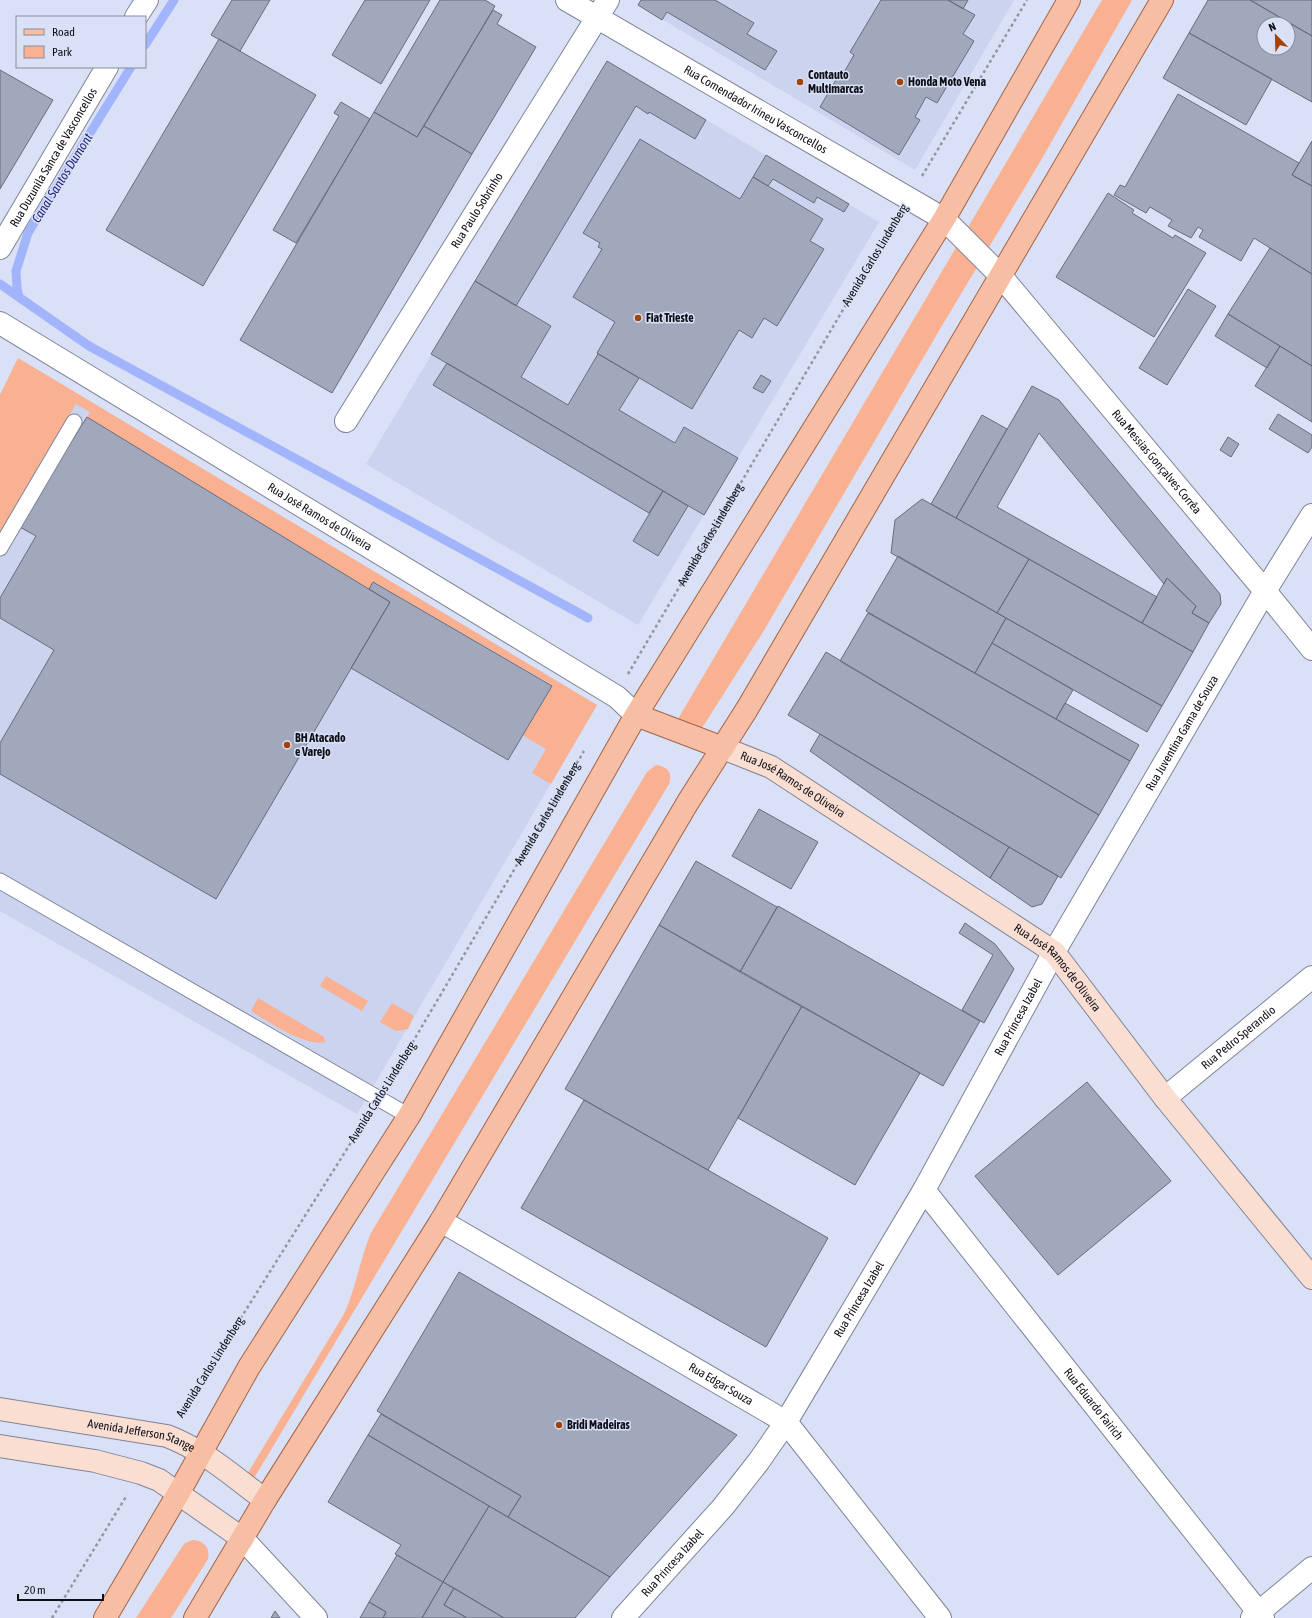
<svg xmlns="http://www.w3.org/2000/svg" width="1312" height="1618" font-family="'Asap Condensed',sans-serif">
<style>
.built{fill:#cbd3ef}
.green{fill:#f9b191}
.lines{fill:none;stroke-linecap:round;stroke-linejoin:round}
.stream{stroke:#a1b4fc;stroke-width:9}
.building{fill:#a2a8bc;stroke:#676c7f;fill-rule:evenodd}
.lane-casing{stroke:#7f8498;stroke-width:17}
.street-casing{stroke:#7f8498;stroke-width:24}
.secondary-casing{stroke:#7f8498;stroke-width:24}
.primary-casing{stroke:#a2644c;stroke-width:24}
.path{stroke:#9297a8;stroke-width:2.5;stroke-dasharray:3 3;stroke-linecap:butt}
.lane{stroke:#fff;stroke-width:15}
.street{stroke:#fff;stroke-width:22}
.secondary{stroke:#fbded2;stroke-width:22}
.primary{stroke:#f7bea4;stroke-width:22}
.poi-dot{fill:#a54205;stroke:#dae0f6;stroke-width:1.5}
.labels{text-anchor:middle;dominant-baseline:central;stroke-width:3;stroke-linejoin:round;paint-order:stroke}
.poi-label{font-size:12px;font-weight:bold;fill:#0e1017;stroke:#dae0f6;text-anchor:start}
.street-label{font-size:12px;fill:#0e1017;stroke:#dae0f6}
.water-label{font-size:13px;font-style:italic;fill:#1f2677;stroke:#dae0f6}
</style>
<rect width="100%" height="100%" fill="#dae0f6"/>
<path class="built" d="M641,0H1014L915,170L638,5Z
M607,61L879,222L638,625L366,464Z
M18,358L597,705L357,1114L0,911V395Z"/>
<path class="green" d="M1102,0H1132L1040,162L943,324L763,632L702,728L675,724Z
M18,358L597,705L551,784L532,773L546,749L522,735L552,685L373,582L369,589L87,417L90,412L76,404L0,532V395Z
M656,765C667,766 673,773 669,784L253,1480L246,1476L344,1314C356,1288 360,1259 371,1233L647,772Z
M326,976L368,1001L362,1011L320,986Z
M258,998L324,1037L325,1042C305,1047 267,1021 251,1011Z
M392,1003L414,1016L408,1029L396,1031L380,1022Z
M193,1540C205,1541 210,1548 208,1559L171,1618H136L182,1547L185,1543Z"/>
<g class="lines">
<path class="stream" d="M145,45L174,0
M0,284L89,346L588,618
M19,297L17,288L16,271L28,233L131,67"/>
</g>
<path class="building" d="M232,0H270L240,51L211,35Z
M365,0H430L381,84L332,55Z
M440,0H485L495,6L417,137L374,112Z
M641,0H715L754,23L747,34L777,51L765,70L667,12L662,20L638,5Z
M881,0H948L975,15L963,34L974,41L937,103L926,97L915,117L920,120L899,155L820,107L840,73L843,74L854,55L850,52Z
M948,0H968L963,9Z
M1208,0H1250L1312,36V102L1189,33ZM1264,24H1288V48H1264Z
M1250,0H1312V36Z
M493,10L502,15L497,24L536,47L472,154L424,126Z
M1189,33L1272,79L1246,125L1163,78Z
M219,39L316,95L203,286L106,230Z
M607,61L706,120L695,139L649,112L648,114L636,106L516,306L475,281Z
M0,70L53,100L0,189Z
M1178,94L1299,163L1292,175L1312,186V274L1254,238L1241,261L1199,237L1203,230L1198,227L1191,238L1168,226L1172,220L1150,207L1146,213L1114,195L1120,185L1125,187Z
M341,102L370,119L296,243L273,230L339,116L334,113Z
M374,112L417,137L424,126L472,154L332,393L240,340Z
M640,139L740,199L753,177L823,219L810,241L824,249L777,326L764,318L752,338L739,330L692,409L597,353L615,322L573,297L602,249L598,247L600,243L583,233Z
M1312,141V186L1292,175Z
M766,155L849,204L844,212L817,197L814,203L773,179L768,186L753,177Z
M1108,193L1134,210L1132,213L1173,238L1175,235L1206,253L1154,337L1056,277Z
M1270,248L1312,274V366L1228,314Z
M475,281L551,326L521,377L568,405L598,354L639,378L619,410L675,443L684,427L738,458L704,515L431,354Z
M1188,289L1216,306L1167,385L1139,368Z
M1228,314L1280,346L1267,368L1215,336Z
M1280,346L1312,366V422L1255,386Z
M447,363L663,491L649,513L433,385Z
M761,375L771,381L763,393L753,388Z
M1032,386L1059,400L1220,594L1221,604L1209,623L1192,613L1196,606L1167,578L1164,584L1039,433L997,507L1157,597L1142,623L956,518Z
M1278,414L1312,435V447L1308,453L1269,429Z
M982,415L1007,429L956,518L931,504Z
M87,417L390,602L216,899L0,774V743L54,650L0,618V598L36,536L18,526Z
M1228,437L1239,444L1231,457L1220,450Z
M663,491L688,506L658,556L633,541Z
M922,499L1029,559L997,613L891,553L895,520Z
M898,556L1006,618L975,673L866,611Z
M1029,559L1193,652L1162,706L997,613Z
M1167,578L1196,606L1192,613L1209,623L1193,652L1142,623Z
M373,582L552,686L508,760L351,668L390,602L369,589Z
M868,613L1130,761L1099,815L840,661Z
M1006,618L1162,706L1147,732L992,643Z
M992,643L1073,690L1056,719L975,673Z
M826,652L1099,815L1061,878L788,715Z
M1065,703L1139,745L1130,761L1056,719Z
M820,734L1009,847L990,878L810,751Z
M759,809L818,842L791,889L732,856Z
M1009,847L1058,876L1042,904L1032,907L990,878Z
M696,861L777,907L740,972L659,925Z
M778,906L980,1021L943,1086L740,972Z
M965,923L995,944L1014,969L984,1023L962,1010L993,955L959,933Z
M659,925L802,1006L708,1170L565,1089Z
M802,1006L920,1073L855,1185L738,1118Z
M1087,1082L1171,1181L1058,1275L975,1176Z
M584,1100L828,1238L766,1347L521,1208Z
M459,1272L737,1435L610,1577L508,1517L521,1496L377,1411Z
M381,1414L521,1496L508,1517L368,1435Z
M368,1435L489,1506L443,1582L395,1554L401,1545L328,1502Z
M489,1506L610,1577L575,1618H504L443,1582Z
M397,1555L443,1582L422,1618H383L386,1612L369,1602Z
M443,1582L454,1588L444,1605L467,1618H422Z
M454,1588L504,1618H467L444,1605Z
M369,1602L386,1612L383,1618H360Z
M275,1611L280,1618H271Z"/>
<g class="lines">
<g class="lane-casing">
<path id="lane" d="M0,548L74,422
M0,881L409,1116"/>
</g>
<g class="street-casing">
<g id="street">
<path id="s3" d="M567,0L944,219L1000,275L1265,591L1312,649"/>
<path d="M136,17L147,0"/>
<path id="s4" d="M0,248L107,67"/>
<path id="s5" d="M0,323L617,697L636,715"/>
<path id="s6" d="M346,421L608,0"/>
<path id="s7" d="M1165,1098L1312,977"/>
<path id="s8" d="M924,1190L1263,1618"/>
<path id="s9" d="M441,1221L786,1422L940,1618"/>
<path d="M243,1539L316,1618"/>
<path id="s10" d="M623,1618L723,1507L759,1461L786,1422L924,1190L1054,952L1265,591L1312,515"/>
<path d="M1252,1618L1312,1568"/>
</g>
</g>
<g class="secondary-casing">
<g id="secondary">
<path id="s11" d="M723,748L771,767L1054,952L1165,1098L1312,1278"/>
<path id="s12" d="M0,1409L167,1436C204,1450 234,1477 265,1500"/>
<path d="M0,1446L95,1461L141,1473L159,1480L243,1539"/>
</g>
</g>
<g class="primary-casing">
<path id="primary" d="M636,715L723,748
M105,1618L178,1494L249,1367L409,1116L636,715L944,219L1069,0
M195,1618L265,1500L441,1221L688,802L747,709L1162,0"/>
</g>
<g class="path">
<path d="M922,176L1027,0"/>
<path id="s1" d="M628,674L896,220"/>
<path id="s2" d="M391,1079L584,751"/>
<path d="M180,1415L367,1117"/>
<path d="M52,1618L127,1495"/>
</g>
<use href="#lane" class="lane"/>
<use href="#street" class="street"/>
<use href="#secondary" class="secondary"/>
<use href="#primary" class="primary"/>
</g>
<g class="poi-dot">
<circle cx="800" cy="82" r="4"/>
<circle cx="900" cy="82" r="4"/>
<circle cx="638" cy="318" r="4"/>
<circle cx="287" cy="745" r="4"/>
<circle cx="559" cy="1425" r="4"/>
</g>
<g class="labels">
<g class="poi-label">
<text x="808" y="75">Contauto<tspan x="808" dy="14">Multimarcas</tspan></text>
<text x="908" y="82">Honda Moto Vena</text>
<text x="646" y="318">Fiat Trieste</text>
<text x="295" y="738">BH Atacado<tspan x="295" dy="14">e Varejo</tspan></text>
<text x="567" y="1425">Bridi Madeiras</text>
</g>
<g class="street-label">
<text stroke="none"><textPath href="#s3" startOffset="218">Rua Comendador Irineu Vasconcellos</textPath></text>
<text stroke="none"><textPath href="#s4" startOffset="105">Rua Duzunila Sanca de Vasconcellos</textPath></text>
<text stroke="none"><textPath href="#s6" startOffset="248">Rua Paulo Sobrinho</textPath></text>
<text transform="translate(875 255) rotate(-59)">Avenida Carlos Lindenberg</text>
<text stroke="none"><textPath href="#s3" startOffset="759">Rua Messias Gonçalves Corrêa</textPath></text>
<text stroke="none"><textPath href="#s5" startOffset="374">Rua José Ramos de Oliveira</textPath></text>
<text stroke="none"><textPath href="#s1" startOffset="162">Avenida Carlos Lindenberg</textPath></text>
<text stroke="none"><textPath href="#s10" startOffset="1050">Rua Juventina Gama de Souza</textPath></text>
<text stroke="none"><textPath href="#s11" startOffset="79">Rua José Ramos de Oliveira</textPath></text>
<text stroke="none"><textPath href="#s2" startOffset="308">Avenida Carlos Lindenberg</textPath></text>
<text stroke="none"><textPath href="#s11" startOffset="403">Rua José Ramos de Oliveira</textPath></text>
<text stroke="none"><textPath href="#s10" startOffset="722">Rua Princesa Izabel</textPath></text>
<text stroke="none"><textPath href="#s7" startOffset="95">Rua Pedro Sperandio</textPath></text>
<text transform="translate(382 1092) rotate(-58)">Avenida Carlos Lindenberg</text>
<text stroke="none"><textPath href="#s10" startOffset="398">Rua Princesa Izabel</textPath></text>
<text transform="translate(210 1367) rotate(-58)">Avenida Carlos Lindenberg</text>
<text stroke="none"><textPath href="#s9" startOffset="324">Rua Edgar Souza</textPath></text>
<text stroke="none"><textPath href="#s8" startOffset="273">Rua Eduardo Fairich</textPath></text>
<text stroke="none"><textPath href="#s12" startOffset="144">Avenida Jefferson Stange</textPath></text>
<text stroke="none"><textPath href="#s10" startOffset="74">Rua Princesa Izabel</textPath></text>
</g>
<g class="water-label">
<text transform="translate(62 178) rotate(-58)">Canal Santos Dumont</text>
</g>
</g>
<rect x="16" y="16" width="130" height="52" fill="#dae0f6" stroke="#888d9d"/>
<rect x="24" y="29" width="20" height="6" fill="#f7bea4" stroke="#888d9d"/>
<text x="52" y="36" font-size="12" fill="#0e1017">Road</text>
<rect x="24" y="46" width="20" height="12" fill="#f9b191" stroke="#888d9d"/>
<text x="52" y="56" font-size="12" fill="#0e1017">Park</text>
<g transform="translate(1276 36) rotate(337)"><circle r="19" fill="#dae0f6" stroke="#888d9d"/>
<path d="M0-3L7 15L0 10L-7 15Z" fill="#a54205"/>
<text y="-6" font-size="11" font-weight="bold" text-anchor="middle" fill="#0e1017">N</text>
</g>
<path d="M18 1594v6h85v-6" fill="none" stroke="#0e1017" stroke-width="2"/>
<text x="24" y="1594" font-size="12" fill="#0e1017" stroke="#dae0f6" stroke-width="3" paint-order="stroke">20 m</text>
</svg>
